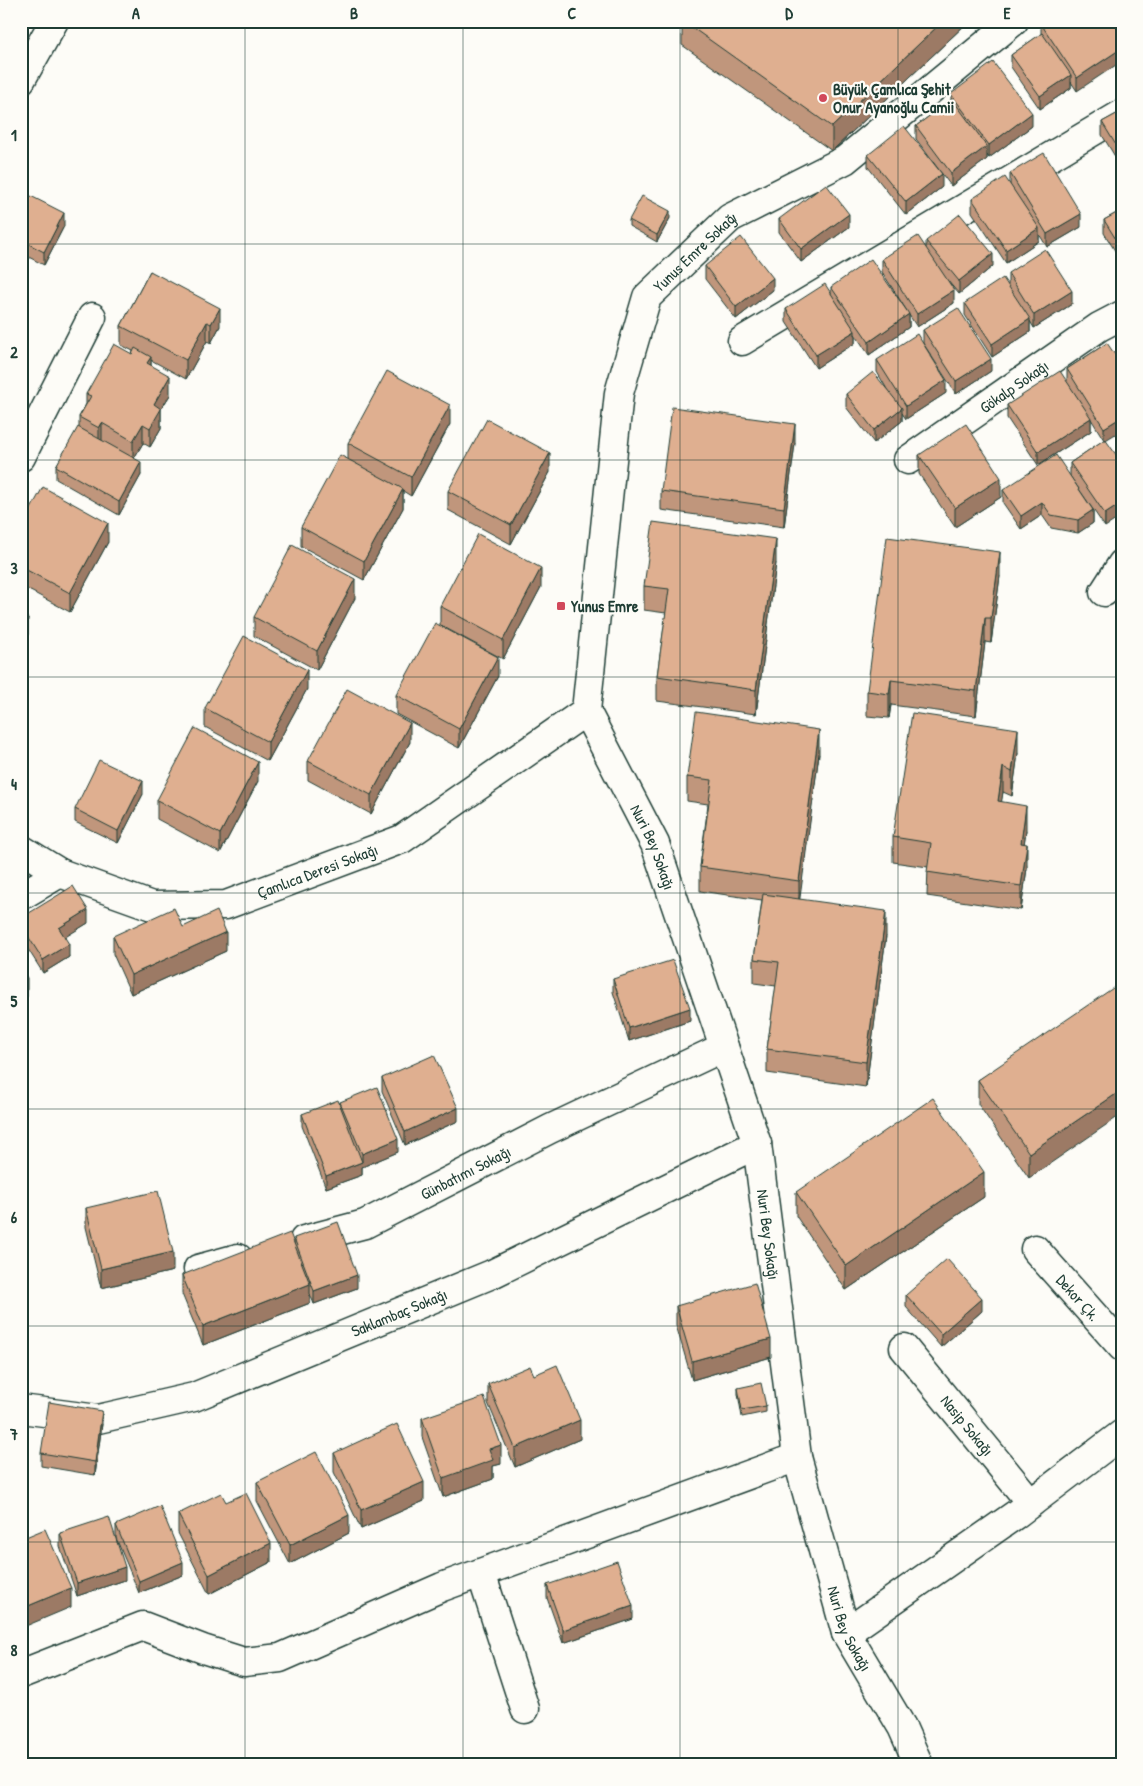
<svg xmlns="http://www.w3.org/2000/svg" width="1143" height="1786" font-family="'Patrick Hand',sans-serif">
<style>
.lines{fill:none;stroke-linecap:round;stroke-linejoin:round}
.minor-casing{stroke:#1f3d34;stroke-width:31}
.minor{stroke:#fdfcf7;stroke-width:28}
.wall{fill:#c0967c;stroke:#1f3d34}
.shaded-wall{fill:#9c7a65;stroke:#1f3d34}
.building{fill:#dfaf90;stroke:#1f3d34}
.grid{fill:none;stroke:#1f3d34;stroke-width:1;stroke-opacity:0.55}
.poi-dot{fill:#d1495b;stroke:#fdfcf7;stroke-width:2}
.labels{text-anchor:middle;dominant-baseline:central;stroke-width:4.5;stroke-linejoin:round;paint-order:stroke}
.poi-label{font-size:16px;font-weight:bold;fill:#1f3d34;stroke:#fdfcf7;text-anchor:start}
.street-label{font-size:16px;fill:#1f3d34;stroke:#fdfcf7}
.neatline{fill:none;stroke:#1f3d34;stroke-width:2}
.grid-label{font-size:16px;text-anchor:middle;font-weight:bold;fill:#1f3d34}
</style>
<rect width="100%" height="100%" fill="#fdfcf7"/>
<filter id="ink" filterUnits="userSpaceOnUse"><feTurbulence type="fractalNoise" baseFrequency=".02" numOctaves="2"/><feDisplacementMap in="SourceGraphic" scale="10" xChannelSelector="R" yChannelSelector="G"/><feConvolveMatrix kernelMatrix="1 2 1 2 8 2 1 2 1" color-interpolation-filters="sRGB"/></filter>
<g filter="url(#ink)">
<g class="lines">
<g class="minor-casing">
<g id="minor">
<path d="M21,80L54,21"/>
<path d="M742,341L1122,114"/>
<path d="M21,457L92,317"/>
<path id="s1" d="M908,460L1099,327L1122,315"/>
<path d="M1104,592L1122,564"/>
<path id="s2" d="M586,711L655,844L757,1144L797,1457L846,1633L902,1727L919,1765"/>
<path id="s3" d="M586,711L619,393L647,297L730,218L845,160L1014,21"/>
<path id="s4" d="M21,849L60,873L152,906L226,905L402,839L586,711"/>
<path d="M21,896L60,873"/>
<path id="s5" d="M304,1240L365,1224L550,1129L724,1047"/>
<path id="s6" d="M1035,1249L1122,1347"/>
<path d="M198,1269L238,1258"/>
<path id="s7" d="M904,1348L1031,1503"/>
<path id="s8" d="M21,1409L98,1419L194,1397L492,1274L757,1144"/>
<path d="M481,1573L525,1709"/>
<path d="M846,1633L1015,1515L1122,1434"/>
<path d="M21,1674L143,1626L203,1649L244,1662L280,1658L442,1587L797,1457"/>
</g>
</g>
<use href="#minor" class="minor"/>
</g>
<path class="wall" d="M664,21H677L672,28Z
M682,21H969L832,151L682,45Z
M1089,21L1077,91L1071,82V88L1040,109L1011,67V55L1041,34V24Z
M951,94L1032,126L989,158L987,155V159L951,186L916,139V126L951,100Z
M1122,111V168L1102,135V122Z
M868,155L942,187L906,215L868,167Z
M1010,173L1081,227L1047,247L1039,234V241L1006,263L972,212V199L1010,185Z
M21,191L64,226L44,265L21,253Z
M1122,210V262L1104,233V220Z
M670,218L657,242L629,226V220Z
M779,219L849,227L801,262L779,232Z
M926,241L993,266L959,294L946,279L954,303L917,327L909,315V327L869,355L855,334V343L816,368L786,322V309L831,294V287L907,311L882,272V259L926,248Z
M705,266L773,290L736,319L705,279Z
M150,271L220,326L211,343L207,341L186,379L151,360V365L170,395L161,409V428L150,447L143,443L134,458L141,475L119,515L56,479V466L79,427V417L86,404V394L132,354L133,351L121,345V326Z
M1008,273L1072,304L1034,328L1030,321V332L992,357L965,315V303L1008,285Z
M923,330L991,371L956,394L923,343Z
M1107,343L1106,440L1105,527L1070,476V463L1104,440L1091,419V431L1038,465L1007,418V405L1067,381V369Z
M877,360L946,393L906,419L902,413V421L874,443L846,407V394L888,391L877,372Z
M450,424L411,496L403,491V508L364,580L301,546V527L348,460V443Z
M795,443L784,527L661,510V491Z
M919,455L1001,497L955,527L919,474Z
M550,472L511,544L448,510V491Z
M1003,490L1093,510V523L1078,533L1051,528L1042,515L1021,529L1003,503Z
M21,527L108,542L70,612L21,586Z
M776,563L756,714L657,701V676L666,613L644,610V586Z
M1000,576L991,643L985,642L976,716L891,705L889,718L867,716V691Z
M541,587L503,659L440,625V606Z
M355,598L317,670L254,636V617Z
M498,676L459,748L396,714V695Z
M307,689L268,761L205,727V708Z
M410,742L371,814L308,780V761Z
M1018,753L1012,796L1003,792L1001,802L1026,830L1024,844L1027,868L1021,910L927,896L928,867L893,862V837Z
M819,754L799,899L886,936L866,1087L767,1073V1049L776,986L754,983V959L762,900L700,891V867L708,804L687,801V777Z
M258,781L220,853L157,819V800Z
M143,794L118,843L75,822V809Z
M21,918L88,923L64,937L69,957L43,973L21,938Z
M183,927L226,951L131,994L113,954V936Z
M613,979L690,1021L629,1041L613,992Z
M1122,994L1029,1178L978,1104V1080Z
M382,1078L458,1121L405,1145L382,1091Z
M340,1102L398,1152L362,1167V1175L326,1188L302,1126V1114L340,1106Z
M796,1192L984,1197L846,1290L796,1216Z
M86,1208L173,1271L101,1288L86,1227Z
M294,1238L357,1288L314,1304L310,1294V1303L203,1345L182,1294V1275L294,1244Z
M906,1295L982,1311L941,1347L906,1307Z
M676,1306L771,1357L692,1380L676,1325Z
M534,1375L580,1439L515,1467L488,1403V1384Z
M738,1388L766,1406V1412L742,1417L738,1394Z
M422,1418L501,1464L493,1466V1479L443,1497L422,1437Z
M102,1424L95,1475L41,1466V1453Z
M334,1453L424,1501L361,1529L334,1472Z
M257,1482L349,1533L290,1564L257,1501Z
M226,1502L271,1562L209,1594L178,1533V1514Z
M116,1525L183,1575L139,1593L116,1538Z
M60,1533L125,1580L77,1596L60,1546Z
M547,1585L633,1619L563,1643L547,1598Z"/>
<path class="shaded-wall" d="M672,21H677L672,28Z
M943,21H969L832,151V127Z
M1122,48V61L1077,91V78Z
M1071,75V88L1040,109V96Z
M1032,113V126L989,158V145Z
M987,146V159L951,186V173Z
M942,174V187L906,215V202Z
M670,211V218L657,242V235Z
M64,213V226L44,265V252Z
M849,214V227L801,262V249Z
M1081,214V227L1047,247V234Z
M1039,228V241L1006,263V250Z
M993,254V266L959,294V281Z
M773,278V290L736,319V307Z
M954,290V303L917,327V314Z
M1072,291V304L1034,328V315Z
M220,308V326L211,343V324Z
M909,314V327L869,355V342Z
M1030,319V332L992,357V344Z
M207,322V341L186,379V360Z
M855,331V343L816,368V355Z
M151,357V375L147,363Z
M991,359V371L956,394V381Z
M170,376V395L161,409V428L150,447V428L154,404Z
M946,380V393L906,419V406Z
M450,405V424L411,496V477Z
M902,408V421L874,443V430Z
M1122,417V430L1104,441V428Z
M1091,418V431L1038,465V452Z
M102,423V442L99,447V428Z
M143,424V443L133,460V441Z
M795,424V443L784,527V508Z
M550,453V472L511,544V525Z
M141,462V475L119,515V502Z
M1001,478V497L955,527V508Z
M403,489V508L364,580V561Z
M1042,502V515L1021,529V516Z
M1122,503V516L1105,527V514Z
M1093,510V523L1078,533V520Z
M108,523V542L70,612V593Z
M776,539V563L756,714V690Z
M1000,552V576L991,643V618Z
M541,568V587L503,659V640Z
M355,579V598L317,670V651Z
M28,618V637L21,654V635Z
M985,618V642L976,716V691Z
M498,657V676L459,748V729Z
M307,670V689L268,761V742Z
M891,680V705L889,718V694Z
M410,723V742L371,814V795Z
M1018,729V753L1012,796V772Z
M819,730V754L799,905V881Z
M258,762V781L220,853V834Z
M1003,767V792L998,826V801Z
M143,781V794L118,843V831Z
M1026,806V830L1021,868V843Z
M1027,844V868L1021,910V886Z
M88,910V923L59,941V928Z
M886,911V936L866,1087V1062Z
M226,932V951L131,994V975Z
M69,944V957L43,973V960Z
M27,978V997L21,1000V981Z
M690,1008V1021L629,1041V1028Z
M1122,1090V1114L1029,1178V1153Z
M458,1108V1121L405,1145V1132Z
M398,1139V1152L362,1167V1175L326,1188V1176L362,1162V1154Z
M984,1172V1197L846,1290V1266Z
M173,1252V1271L101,1288V1269Z
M357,1275V1288L314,1304V1291Z
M310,1284V1303L203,1345V1326Z
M982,1298V1311L941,1347V1334Z
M771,1339V1357L692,1380V1361Z
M102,1411V1424L95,1475V1462Z
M580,1420V1439L515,1467V1448Z
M501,1445V1464L493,1466V1479L443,1497V1478L489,1449Z
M424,1482V1501L361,1529V1510Z
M349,1515V1533L290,1564V1545Z
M271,1543V1562L209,1594V1575Z
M183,1562V1575L139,1593V1581Z
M125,1567V1580L77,1596V1583Z
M71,1588V1607L21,1628V1609Z
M633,1606V1619L563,1643V1630Z"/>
<path class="building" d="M683,21H943L832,127Z
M1045,21H1089L1090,23L1093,21H1112L1122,35V48L1077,78L1041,24Z
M1042,33L1071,75L1040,96L1011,55Z
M993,62L1032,113L989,145L951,94Z
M952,99L987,146L951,173L916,126Z
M1122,111V155L1102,122Z
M904,126L942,174L906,202L868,155Z
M1044,153L1081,214L1047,234L1010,173Z
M1005,177L1039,228L1006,250L972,199Z
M826,184L849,214L801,249L779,219Z
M21,191L64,213L44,252L21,240Z
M642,196L670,211L657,235L629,220Z
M1122,210V249L1104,220Z
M960,214L993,254L959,281L926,241Z
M918,236L954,290L917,314L882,259Z
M741,237L773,278L736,307L705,266Z
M1045,249L1072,291L1034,315L1008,273Z
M871,259L909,314L869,342L831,287Z
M150,271L220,308L211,324L207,322L186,360L121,326Z
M1003,278L1030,319L992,344L965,303Z
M825,284L855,331L816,355L786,309Z
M958,308L991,359L956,381L923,330Z
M917,334L946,380L906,406L877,360Z
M1107,343L1122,365V417L1104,428L1067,369Z
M114,344L132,354L135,348L151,357L147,363L170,376L154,404L161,409L150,428L143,424L133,441L102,423L99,428L79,417L91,396L86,394Z
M387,371L450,405L411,477L348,443Z
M1060,371L1091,418L1038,452L1007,405Z
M873,372L902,408L874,430L846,394Z
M672,407L795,424L784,508L661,491Z
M487,419L550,453L511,525L448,491Z
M966,424L1001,478L955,508L919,455Z
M78,427L141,462L119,502L56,466Z
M1105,439L1122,463V503L1105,514L1070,463Z
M340,455L403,489L364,561L301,527Z
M1056,455L1093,510L1078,520L1051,515L1042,502L1021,516L1003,490Z
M43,487L108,523L70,593L21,567V527Z
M653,522L776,539L756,690L657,676L669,589L644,586Z
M478,534L541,568L503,640L440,606Z
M887,537L1000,552L991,618H985L976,691L891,680L889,694L867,691Z
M292,545L355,579L317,651L254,617Z
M21,616L28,618L21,635Z
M435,623L498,657L459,729L396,695Z
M244,636L307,670L268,742L205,708Z
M347,689L410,723L371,795L308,761Z
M696,712L819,730L799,881L700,867L712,780L687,777Z
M912,713L1018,729L1012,772L1003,767L998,801L1026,806L1021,843L1027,844L1021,886L927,872L931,843L893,837Z
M195,728L258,762L220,834L157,800Z
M99,760L143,781L118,831L75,809Z
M73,886L88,910L59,928L69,944L43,960L21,925V918Z
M763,894L886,911L866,1062L767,1049L779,962L754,959Z
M174,908L183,927L217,911L226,932L131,975L113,936Z
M673,960L690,1008L629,1028L613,979Z
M21,968L27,978L21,981Z
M1116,986L1122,994V1090L1029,1153L978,1080Z
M434,1055L458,1108L405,1132L382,1078Z
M377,1087L398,1139L362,1154L340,1102Z
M933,1098L984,1172L846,1266L796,1192Z
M338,1100L362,1162L326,1176L302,1114Z
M158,1191L173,1252L101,1269L86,1208Z
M338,1222L357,1275L314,1291L294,1238Z
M290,1233L310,1284L203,1326L182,1275Z
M947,1259L982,1298L941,1334L906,1295Z
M755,1283L771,1339L692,1361L676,1306Z
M557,1365L580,1420L515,1448L488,1384L530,1366L534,1375Z
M761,1383L766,1406L742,1410L738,1388Z
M484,1397L501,1445L489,1449L493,1460L443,1478L422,1418Z
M49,1402L102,1411L95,1462L41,1453Z
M397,1424L424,1482L361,1510L334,1453Z
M316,1452L349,1515L290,1545L257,1482Z
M221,1493L226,1502L246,1493L271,1543L209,1575L178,1514Z
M160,1506L183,1562L139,1581L116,1525Z
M109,1517L125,1567L77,1583L60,1533Z
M45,1529L71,1588L21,1609V1539Z
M617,1561L633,1606L563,1630L547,1585Z"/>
</g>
<path class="grid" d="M245,21V1765M463,21V1765M680,21V1765M898,21V1765M21,244H1122M21,460H1122M21,677H1122M21,893H1122M21,1109H1122M21,1326H1122M21,1542H1122"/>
<g class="poi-dot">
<circle cx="823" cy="98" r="5"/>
<rect x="556" y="601" width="10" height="10" rx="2.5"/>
</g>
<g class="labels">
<g class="poi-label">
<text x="833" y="89">Büyük Çamlıca Şehit<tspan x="833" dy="18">Onur Ayanoğlu Camii</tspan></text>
<text x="571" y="606">Yunus Emre</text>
</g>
<g class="street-label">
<text stroke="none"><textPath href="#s3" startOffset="486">Yunus Emre Sokağı</textPath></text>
<text stroke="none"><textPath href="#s1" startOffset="129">Gökalp Sokağı</textPath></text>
<text stroke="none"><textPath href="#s2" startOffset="152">Nuri Bey Sokağı</textPath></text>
<text stroke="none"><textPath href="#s4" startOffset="315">Çamlıca Deresi Sokağı</textPath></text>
<text stroke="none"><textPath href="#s5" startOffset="176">Günbatımı Sokağı</textPath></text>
<text stroke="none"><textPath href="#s2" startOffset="558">Nuri Bey Sokağı</textPath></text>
<text stroke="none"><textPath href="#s6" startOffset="65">Dekor Çk.</textPath></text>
<text stroke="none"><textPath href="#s8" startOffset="398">Saklambaç Sokağı</textPath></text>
<text stroke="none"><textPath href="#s7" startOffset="100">Nasip Sokağı</textPath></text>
<text stroke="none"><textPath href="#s2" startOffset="962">Nuri Bey Sokağı</textPath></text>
</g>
</g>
<rect width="1143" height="1786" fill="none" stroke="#fdfcf7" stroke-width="55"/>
<rect x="28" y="28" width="1088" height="1730" class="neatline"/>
<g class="grid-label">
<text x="136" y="19">A</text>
<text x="354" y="19">B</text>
<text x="572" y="19">C</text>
<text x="789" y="19">D</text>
<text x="1007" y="19">E</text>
<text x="14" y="141">1</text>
<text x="14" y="358">2</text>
<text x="14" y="574">3</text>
<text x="14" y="790">4</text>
<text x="14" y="1007">5</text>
<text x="14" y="1223">6</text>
<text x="14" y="1440">7</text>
<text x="14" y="1656">8</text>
</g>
</svg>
